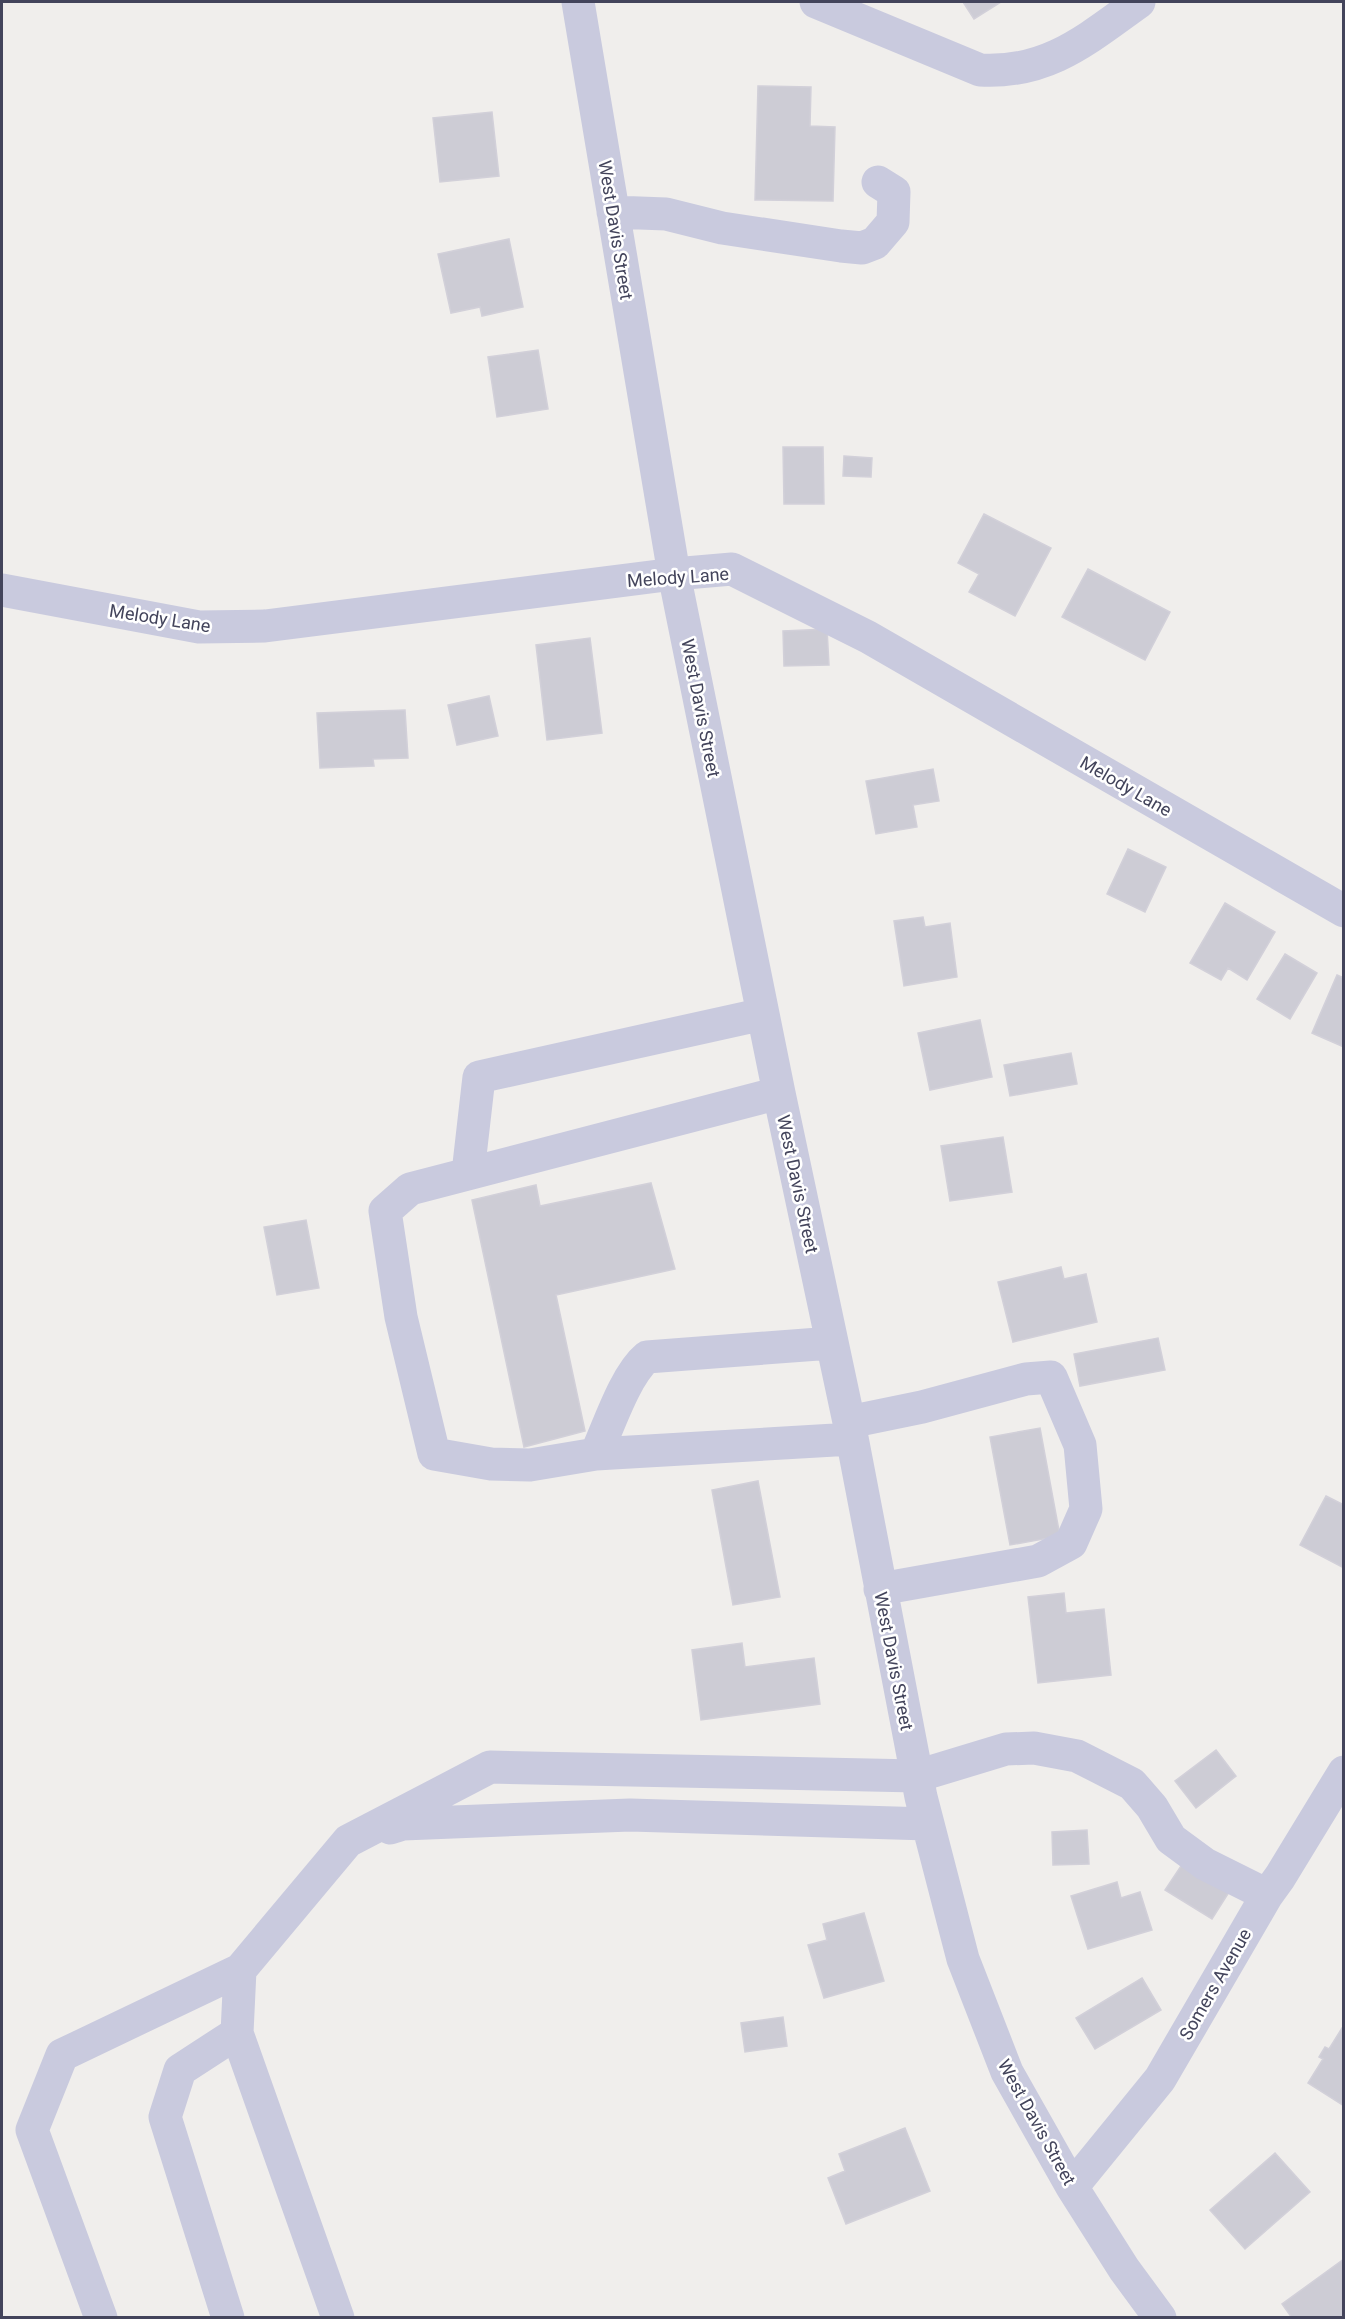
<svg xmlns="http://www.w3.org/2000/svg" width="1345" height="2319" font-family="Roboto,sans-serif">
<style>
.building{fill:#cdccd5;stroke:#d2d0d9;stroke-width:1.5}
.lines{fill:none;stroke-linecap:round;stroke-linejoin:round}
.minor{stroke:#c9cade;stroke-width:33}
.labels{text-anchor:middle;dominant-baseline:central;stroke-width:5;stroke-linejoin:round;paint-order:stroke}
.street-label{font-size:18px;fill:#43445b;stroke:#fff}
</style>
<rect width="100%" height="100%" fill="#f0eeec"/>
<path class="building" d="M963,2H1001L974,19Z
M758,86L811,87L810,126L835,127L833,201L755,200Z
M492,112L499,176L440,182L433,118Z
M509,239L523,307L482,316L480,307L451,313L438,254Z
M538,350L548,409L497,417L488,357Z
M783,447H823L824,504H784Z
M844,456L872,458L871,477L843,476Z
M984,514L1051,548L1015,616L969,592L979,574L958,563Z
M1088,569L1170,612L1145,660L1062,617Z
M827,629L829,665L784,666L783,631Z
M590,638L602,733L547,740L536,645Z
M489,696L498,736L457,745L448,705Z
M405,710L408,758L373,759L374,766L320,768L317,713Z
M933,769L939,801L913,805L917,827L876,834L866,781Z
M1128,849L1166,867L1145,912L1107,894Z
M1225,903L1275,932L1247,980L1228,968L1221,980L1190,963Z
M923,917L925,927L950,923L957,977L904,986L894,921Z
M1285,954L1317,973L1290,1019L1257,999Z
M1337,975L1344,978V1047L1312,1033Z
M980,1020L992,1077L930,1090L918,1033Z
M1071,1053L1077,1084L1010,1096L1004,1065Z
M1003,1137L1012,1192L950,1201L941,1146Z
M651,1183L675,1269L556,1295L585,1431L524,1447L472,1200L536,1185L540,1206Z
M306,1220L319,1288L277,1295L264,1227Z
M1061,1267L1064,1279L1086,1274L1097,1322L1013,1342L998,1282Z
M1158,1338L1165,1370L1080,1386L1074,1354Z
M1040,1428L1060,1536L1010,1545L990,1437Z
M758,1481L780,1597L733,1605L712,1490Z
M1326,1496L1344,1505V1568L1300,1545Z
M1064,1593L1066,1613L1104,1609L1111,1675L1038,1683L1028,1597Z
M742,1643L745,1667L814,1658L820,1704L701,1720L692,1650Z
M1216,1750L1236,1776L1196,1808L1175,1781Z
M1087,1830L1089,1864L1053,1865L1052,1832Z
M1185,1860L1231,1889L1212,1919L1165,1890Z
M1117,1882L1121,1898L1140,1892L1152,1930L1088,1949L1071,1896Z
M864,1913L884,1981L824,1998L808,1945L827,1940L823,1924Z
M1142,1978L1161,2010L1095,2049L1076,2018Z
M783,2017L787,2046L745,2052L741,2023Z
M1342,2028L1344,2029V2106L1308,2083L1323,2059L1319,2057L1325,2047L1329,2049Z
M905,2128L930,2191L846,2224L828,2178L845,2171L839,2154Z
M1275,2153L1310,2192L1245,2249L1210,2210Z
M1344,2259V2318H1292L1282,2304Z"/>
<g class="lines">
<path class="minor" d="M578,2L674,574L779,1093L849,1422L921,1797L963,1959L1007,2072L1072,2187L1124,2269L1160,2318
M816,2L980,70C1048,74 1087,39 1139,2
M613,212L666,214L722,228L841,246L862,248L875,243L893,222L894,192L878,182
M2,590L199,627L265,626L674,574L732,569L868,637L1344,911
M779,1093L410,1189L385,1211L401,1317L434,1454L491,1464L530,1465L596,1454L852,1439
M468,1173L479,1077L763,1014
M849,1422L922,1407L1026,1379L1051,1377L1080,1445L1086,1509L1071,1543L1038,1561L880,1589
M596,1454C608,1428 625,1375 647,1357L832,1343
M390,1828L403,1824L630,1815L928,1824
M1072,2187L1160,2079L1267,1895L1280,1877L1344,1772
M101,2318L32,2130L62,2055L240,1970
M228,2318L165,2117L180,2070L237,2033
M338,2318L237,2033L240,1970L348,1841L490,1767L917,1776L1006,1749L1034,1748L1077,1756L1132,1784L1152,1807L1171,1839L1205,1864L1267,1895"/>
</g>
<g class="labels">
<g class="street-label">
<text transform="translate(616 230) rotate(81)">West Davis Street</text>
<text transform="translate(678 577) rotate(-4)">Melody Lane</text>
<text transform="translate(160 618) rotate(9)">Melody Lane</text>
<text transform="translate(701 708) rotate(79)">West Davis Street</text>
<text transform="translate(1126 786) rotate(30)">Melody Lane</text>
<text transform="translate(798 1184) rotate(78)">West Davis Street</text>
<text transform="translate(894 1661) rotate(79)">West Davis Street</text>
<text transform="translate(1215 1984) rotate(-60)">Somers Avenue</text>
<text transform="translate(1037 2122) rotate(61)">West Davis Street</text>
</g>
</g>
<rect width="1345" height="2319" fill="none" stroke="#43445b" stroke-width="6"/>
</svg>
